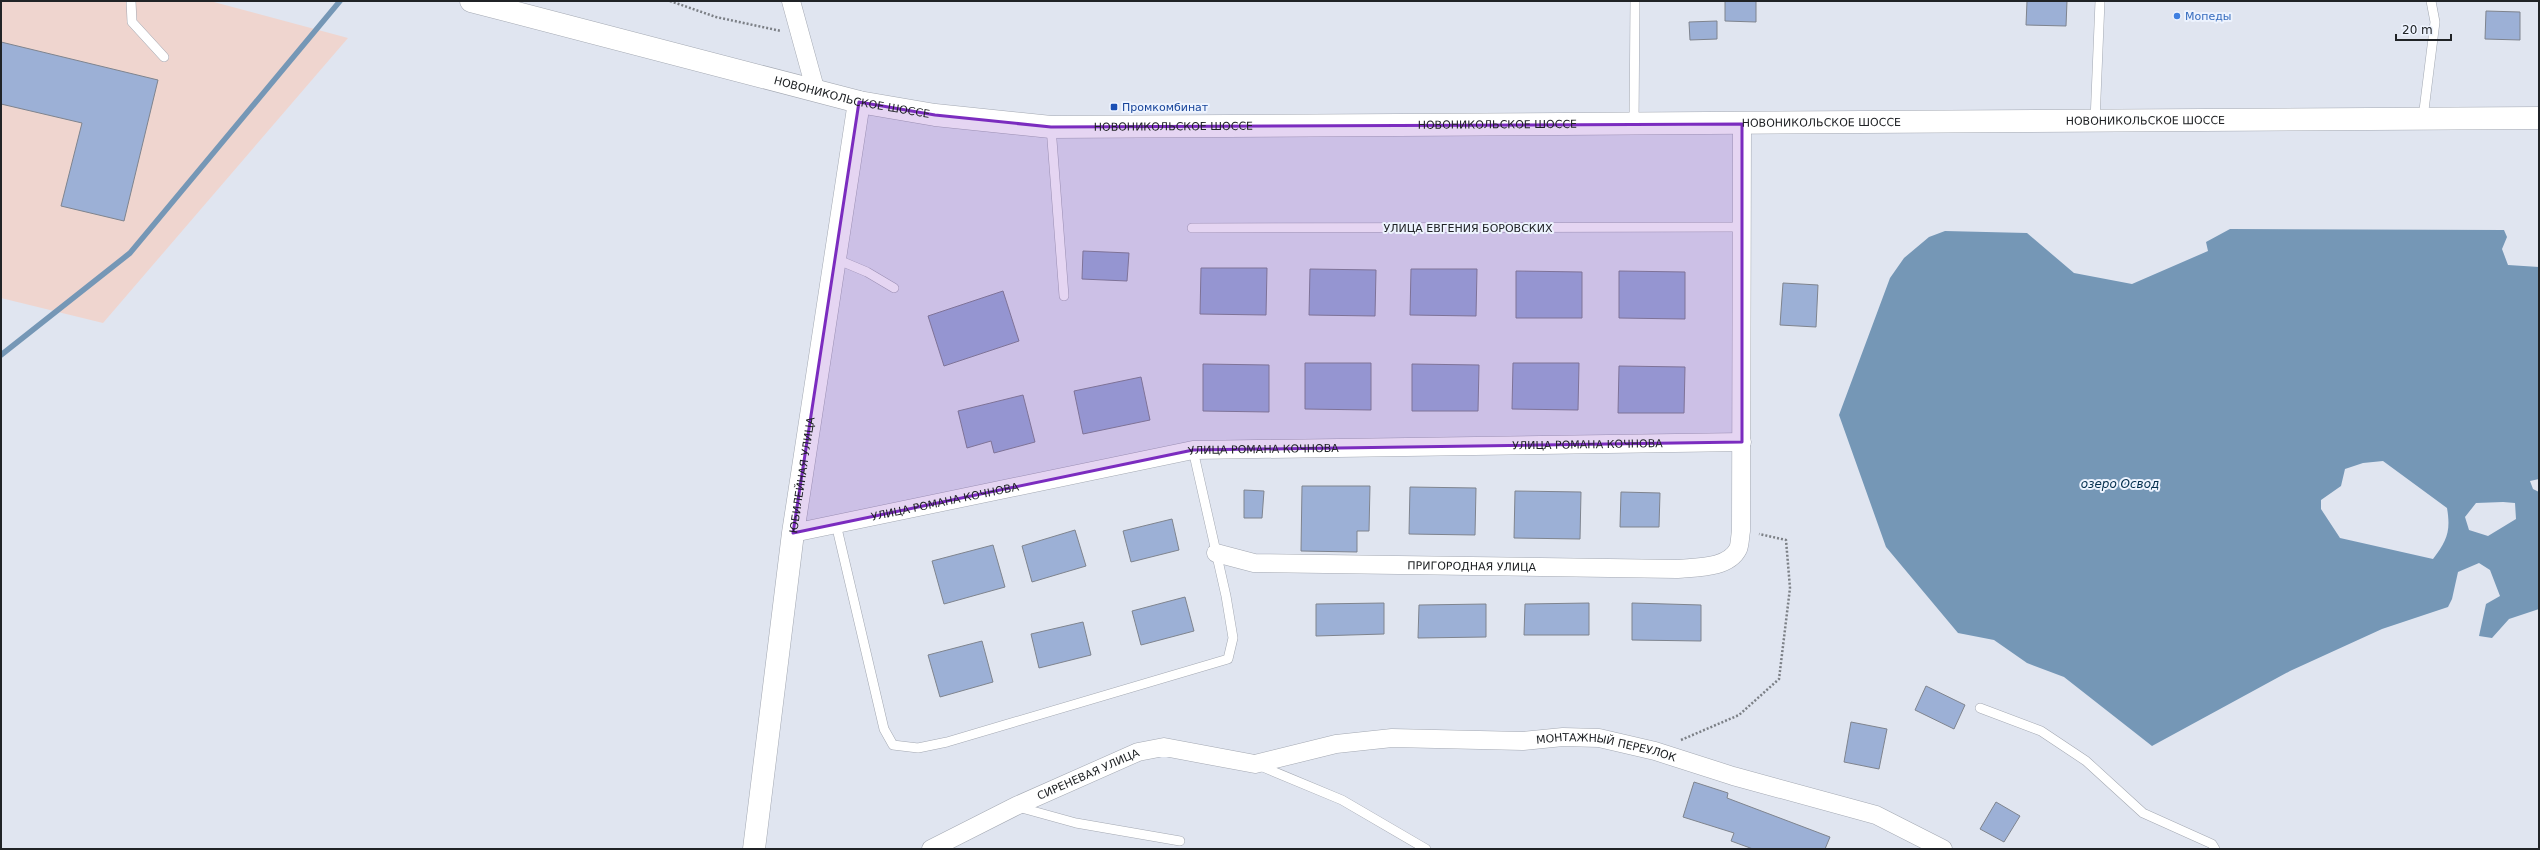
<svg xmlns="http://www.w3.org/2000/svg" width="2540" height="850" font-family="'DejaVu Sans',sans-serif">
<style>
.industrial{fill:#efd5cf}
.water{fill:#7597b6;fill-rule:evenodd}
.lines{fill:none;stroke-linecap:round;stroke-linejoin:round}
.stream{stroke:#7597b6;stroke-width:5.5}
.building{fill:#9cb0d6;stroke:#7f848e}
.lane-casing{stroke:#a3a8b2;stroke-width:10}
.street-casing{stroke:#a3a8b2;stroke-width:19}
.secondary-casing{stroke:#a3a8b2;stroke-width:23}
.highway-casing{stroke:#a3a8b2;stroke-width:23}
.path{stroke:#7b7f85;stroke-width:2.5;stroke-dasharray:2 2;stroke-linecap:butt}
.lane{stroke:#fff;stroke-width:9}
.street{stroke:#fff;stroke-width:18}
.secondary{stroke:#fff;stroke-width:22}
.highway{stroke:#fff;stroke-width:22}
.marked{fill:#7b2cbf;fill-opacity:0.2;stroke:#7b2cbf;stroke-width:3;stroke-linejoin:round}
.shop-dot{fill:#3f7fe0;stroke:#edf3fe;stroke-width:1.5}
.transit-dot{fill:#1a4fb4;stroke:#edf3fe;stroke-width:1.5}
.labels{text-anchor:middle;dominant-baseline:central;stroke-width:4;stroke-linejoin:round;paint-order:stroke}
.shop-label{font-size:11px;fill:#366cbe;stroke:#edf3fe;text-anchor:start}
.street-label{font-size:11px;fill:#202326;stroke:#edf3fe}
.transit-label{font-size:11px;fill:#164399;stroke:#edf3fe;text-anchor:start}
.water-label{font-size:12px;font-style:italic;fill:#022e4d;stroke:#edf3fe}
</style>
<rect width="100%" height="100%" fill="#e0e5f0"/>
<path class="industrial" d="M1,1H210L348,38L103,323L1,298Z"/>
<path class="water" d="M2230,229L2504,230L2507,237L2502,249L2508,265L2539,267V479L2530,481L2533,489L2539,492V609L2509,619L2492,638L2479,636L2486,604L2500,596L2490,570L2479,563L2458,572L2452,599L2448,607L2382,629L2290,671L2152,746L2064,677L2027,663L1994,640L1958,633L1886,547L1839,415L1890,278L1904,258L1929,237L1945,231L2027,233L2074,273L2132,284L2208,251L2206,242ZM2383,461L2447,508C2451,531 2447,541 2433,559L2340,538L2321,509V500L2341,486L2345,469L2363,463ZM2503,502L2515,503L2516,519L2488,536L2469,530L2465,517L2476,503Z"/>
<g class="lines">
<path class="stream" d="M1,355L130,253L340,1"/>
</g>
<path class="building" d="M1725,1H1756V22L1725,21Z
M2027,1H2067L2066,26L2026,25Z
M2486,11L2520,12V40L2485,39Z
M1717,21V39L1690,40L1689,22Z
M1,42L158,80L124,221L61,206L82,123L1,104Z
M1083,251L1129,253L1127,281L1082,279Z
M1201,268H1267L1266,315L1200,314Z
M1310,269L1376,270L1375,316L1309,315Z
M1411,269H1477L1476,316L1410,315Z
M1516,271L1582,272V318H1516Z
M1619,271L1685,272V319L1619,318Z
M1783,283L1818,285L1816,327L1780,325Z
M1003,291L1019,341L944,366L928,316Z
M1305,363H1371V410L1305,409Z
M1513,363H1579L1578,410L1512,409Z
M1203,364L1269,365V412L1203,411Z
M1412,364L1479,365L1478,411H1412Z
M1619,366L1685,367L1684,413H1618Z
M1141,377L1150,420L1083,434L1074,391Z
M1023,395L1035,442L994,453L991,441L967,448L958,411Z
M1302,486H1370L1369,531H1357V552L1301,551Z
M1410,487L1476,488L1475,535L1409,534Z
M1244,490L1264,491L1262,518H1244Z
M1515,491L1581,492L1580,539L1514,538Z
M1621,492L1660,493L1659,527H1620Z
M1172,519L1179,550L1131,562L1123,531Z
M1075,530L1086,566L1032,582L1022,546Z
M993,545L1005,587L944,604L932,561Z
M1185,597L1194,631L1141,645L1132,611Z
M1384,603V634L1316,636V604Z
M1589,603V635H1524L1525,604Z
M1632,603L1701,605V641L1632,640Z
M1486,604V637L1418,638L1419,605Z
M1083,622L1091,655L1039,668L1031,634Z
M982,641L993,682L940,697L928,655Z
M1926,686L1965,705L1954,729L1915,710Z
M1851,722L1887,729L1879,769L1844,762Z
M1694,782L1728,793L1727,798L1830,837L1825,849H1753L1731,841L1734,833L1683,817Z
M1996,802L2020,816L2004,842L1980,829Z"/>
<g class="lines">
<g class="lane-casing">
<path id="lane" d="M131,1L132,22L164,57
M2423,118L2435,22L2431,1
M2095,121L2100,1
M1634,124L1635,1
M1051,127L1064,296
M1192,228L1743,227
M836,259L867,272L894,288
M836,524L884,729L893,745L918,748L947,742L1228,659L1233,638L1226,596L1193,450
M1980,708L2041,731L2086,761L2143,813L2212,844L2215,849
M1258,765L1342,800L1426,849
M1018,807L1076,823L1180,841"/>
</g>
<g class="street-casing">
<g id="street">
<path d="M791,1L816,92"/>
<path id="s1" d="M793,533L1193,450L1742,442"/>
<path id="s2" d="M1216,553L1254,563L1677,569C1695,567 1728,569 1738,549C1740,545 1740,536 1741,531L1742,124"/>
<path id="s3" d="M931,849L1016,806L1138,752L1164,747L1255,764L1336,744L1392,738L1523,741L1563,737L1599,738L1655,751L1733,776L1876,815L1943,849"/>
</g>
</g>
<g class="secondary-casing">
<g id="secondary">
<path id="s4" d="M754,849L793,533L859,102"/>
</g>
</g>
<g class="highway-casing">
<g id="highway">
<path id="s5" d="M471,1L859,102L935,115L1051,127L2539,118"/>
</g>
</g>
<path class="path" d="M670,1L716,17L781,31
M1681,740L1739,715L1779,679L1790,588L1786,540L1759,534"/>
<use href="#lane" class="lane"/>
<use href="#street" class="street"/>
<use href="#secondary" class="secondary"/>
<use href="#highway" class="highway"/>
</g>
<path class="marked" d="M859,102L935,115L1051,127L1742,124V442L1193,450L793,533Z"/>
<circle class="shop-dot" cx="2177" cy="16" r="4"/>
<rect class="transit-dot" x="1110" y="103" width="8" height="8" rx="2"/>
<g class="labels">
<g class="shop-label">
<text x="2185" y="16">Мопеды</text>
</g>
<g class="street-label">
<text stroke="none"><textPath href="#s5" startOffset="393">НОВОНИКОЛЬСКОЕ ШОССЕ</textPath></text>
<text stroke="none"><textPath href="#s5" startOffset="1689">НОВОНИКОЛЬСКОЕ ШОССЕ</textPath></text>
<text stroke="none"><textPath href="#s5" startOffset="1365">НОВОНИКОЛЬСКОЕ ШОССЕ</textPath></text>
<text stroke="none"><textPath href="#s5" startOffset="1041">НОВОНИКОЛЬСКОЕ ШОССЕ</textPath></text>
<text stroke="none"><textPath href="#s5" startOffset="717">НОВОНИКОЛЬСКОЕ ШОССЕ</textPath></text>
<text x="1468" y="228">УЛИЦА ЕВГЕНИЯ БОРОВСКИХ</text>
<text stroke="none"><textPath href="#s1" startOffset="803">УЛИЦА РОМАНА КОЧНОВА</textPath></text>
<text stroke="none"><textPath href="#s1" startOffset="479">УЛИЦА РОМАНА КОЧНОВА</textPath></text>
<text stroke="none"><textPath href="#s4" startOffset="377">ЮБИЛЕЙНАЯ УЛИЦА</textPath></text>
<text stroke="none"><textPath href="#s1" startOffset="155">УЛИЦА РОМАНА КОЧНОВА</textPath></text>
<text stroke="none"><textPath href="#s2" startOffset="257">ПРИГОРОДНАЯ УЛИЦА</textPath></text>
<text stroke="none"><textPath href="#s3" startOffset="703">МОНТАЖНЫЙ ПЕРЕУЛОК</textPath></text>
<text stroke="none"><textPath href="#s3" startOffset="174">СИРЕНЕВАЯ УЛИЦА</textPath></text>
</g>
<g class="transit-label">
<text x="1122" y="107">Промкомбинат</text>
</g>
<g class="water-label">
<text x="2120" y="484">озеро Освод</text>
</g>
</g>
<rect width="2540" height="850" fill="none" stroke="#202326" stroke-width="4"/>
<path d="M2396 34v6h55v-6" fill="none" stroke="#202326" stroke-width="2"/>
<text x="2402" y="34" font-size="12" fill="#202326" stroke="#edf3fe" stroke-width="3" paint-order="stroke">20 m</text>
</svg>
